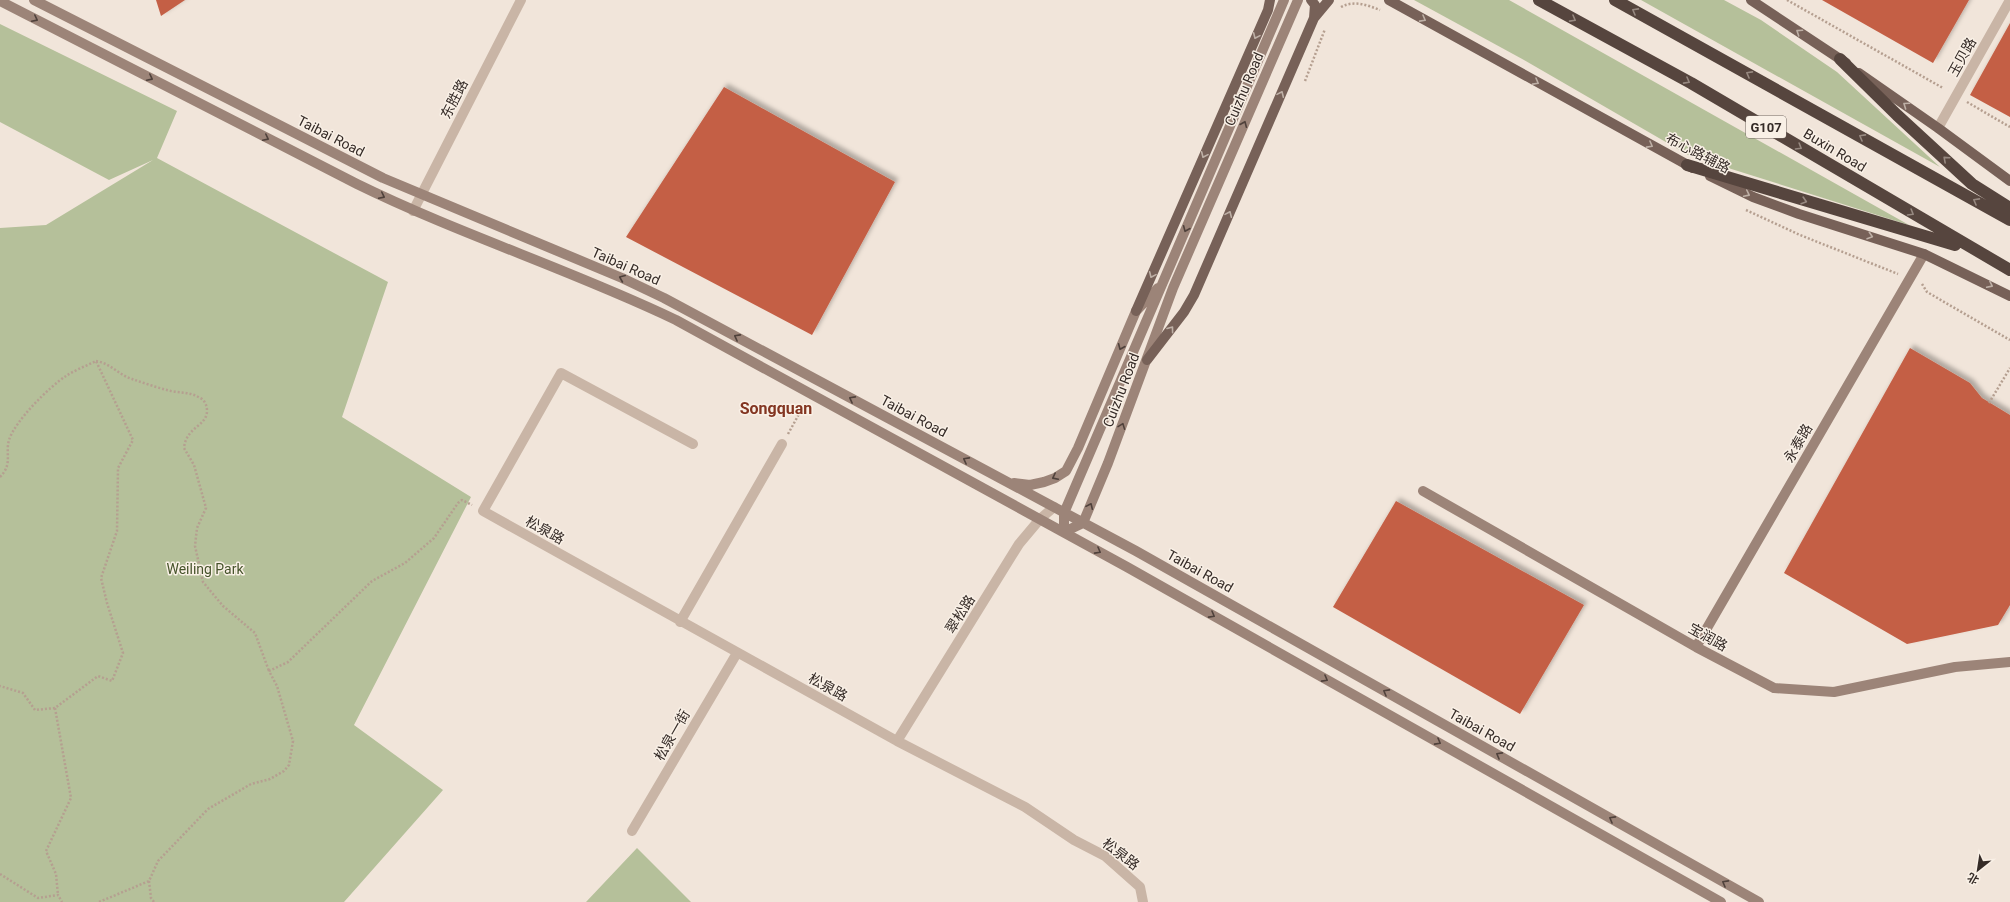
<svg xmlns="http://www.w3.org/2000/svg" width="2010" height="902" font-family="Roboto,'Noto Sans SC',sans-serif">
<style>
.green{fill:#b5c09a}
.building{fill:#c45f45;filter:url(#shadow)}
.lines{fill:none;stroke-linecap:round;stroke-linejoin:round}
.path{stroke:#b59f90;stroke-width:2.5;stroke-dasharray:2 2;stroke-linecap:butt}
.street{stroke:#c9b5a6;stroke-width:10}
.secondary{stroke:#9c8478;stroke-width:10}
.primary{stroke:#776158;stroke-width:10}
.highway{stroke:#56453e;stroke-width:12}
.oneway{stroke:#978981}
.oneway2{stroke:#4f413b}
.oneway3{stroke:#beb0a6}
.labels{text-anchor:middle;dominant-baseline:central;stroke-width:3;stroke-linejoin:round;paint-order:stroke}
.shield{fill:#f9f0e6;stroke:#706660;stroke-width:1}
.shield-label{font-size:13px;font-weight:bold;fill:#352b27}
.street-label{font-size:14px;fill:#352b27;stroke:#f9f0e6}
.park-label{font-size:14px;fill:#46532b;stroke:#f9f0e6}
.quarter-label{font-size:16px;font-weight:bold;fill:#833521;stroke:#f9f0e6}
</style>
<defs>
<filter id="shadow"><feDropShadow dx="3.5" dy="-3.5" stdDeviation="2" flood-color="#0004"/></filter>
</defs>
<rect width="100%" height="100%" fill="#f1e5da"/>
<path class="green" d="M1414,0H1509L1909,225L1690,156L1524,60Z
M1641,0H1724L1761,20L1837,72L1940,167Z
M0,24L177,111L157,158L388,282L342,417L471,497L354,725L443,790L344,902H0V228L46,225L153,160L109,180L0,122Z
M637,848L691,902H586Z"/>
<path class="building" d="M156,0H185L161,16Z
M1822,0H1969L1933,63Z
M2010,23V117L1970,95Z
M724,87L895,182L812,335L626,237Z
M1910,348L1970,383L1982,398L2010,415V605L1998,625L1907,644L1784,573Z
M1396,501L1584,605L1520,714L1333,607Z"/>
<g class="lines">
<path class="path" d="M1787,0L1943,88
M1341,7C1354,0 1367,5 1380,10
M1305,81L1325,29
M1967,102L2010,127
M1746,210L1800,235L1898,274
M1922,284L1927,292L2010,340
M96,361C110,363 119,375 132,379C144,383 158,388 171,391C181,393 191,392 200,398C205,400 207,406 207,411C207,426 186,427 184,448L194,465L206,508L197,528L195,546L203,582L223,606L255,633L269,671
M1989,403L2010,368
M788,434L804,405
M0,477C13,464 5,454 9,440C15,421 49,387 66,376C75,370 86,366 96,361L133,440L118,468L117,531L101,578L107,603L123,653L112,681L98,676L55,708L35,710L23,693L0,686
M55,708L71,798L46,851L56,874L58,895
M0,874L38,898L58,895L62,902
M149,881L151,898L154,902
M99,902L149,881L158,861L208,809L251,784L270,779L284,771L289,765L293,741L277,686L269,671L288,662L372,581L405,563L434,538L458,503L462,500L472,505"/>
<path class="street" d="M1938,128L2010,0
M413,211L521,0
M693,444L561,373L483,511L897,741L1025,807L1074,840L1105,856L1140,887L1143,902
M680,622L782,444
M897,741L1019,544L1040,519L1054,507
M632,831L737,653"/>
<path class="secondary" d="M34,0L383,178L622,278L664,298L1136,551L1759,902
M0,1L357,184C461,235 572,270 676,320L1127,567L1721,902
M1014,483L1030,485L1044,482L1055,478L1066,471L1078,448L1136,311L1158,288
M1423,491L1696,647L1774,688L1834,692L1955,667L2010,662
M1064,532L1083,523L1108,463L1173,288L1298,0
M1064,532V513L1284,0
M1696,647L1924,254"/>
<path class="primary" d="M1311,0L1315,5L1314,18
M1389,0L1693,168
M1751,0L1846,63
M1859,73L1938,128L2010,181
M1710,176L1753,197L1799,214L1924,254L2010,296
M1136,311L1268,10L1270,0
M1147,360L1184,312L1194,295L1314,18L1329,0"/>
<path class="highway" d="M1539,0L1691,83L2010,270
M1615,0L2010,220
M1840,59L1897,115L1972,184L2010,208
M1687,165L1955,245"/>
</g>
<defs><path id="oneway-chevron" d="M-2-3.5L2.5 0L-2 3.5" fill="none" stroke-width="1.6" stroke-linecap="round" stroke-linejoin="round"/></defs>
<g class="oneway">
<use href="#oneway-chevron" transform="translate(1635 11) rotate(-151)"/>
<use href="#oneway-chevron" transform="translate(1573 19) rotate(29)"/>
<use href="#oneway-chevron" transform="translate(1749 74) rotate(-151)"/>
<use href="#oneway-chevron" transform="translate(1687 81) rotate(29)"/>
<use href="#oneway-chevron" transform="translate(1862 137) rotate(-151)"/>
<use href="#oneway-chevron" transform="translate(1799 147) rotate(31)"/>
<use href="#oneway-chevron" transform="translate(1946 159) rotate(-138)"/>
<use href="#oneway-chevron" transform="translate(1804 201) rotate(17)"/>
<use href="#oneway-chevron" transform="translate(1976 201) rotate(-151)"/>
<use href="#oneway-chevron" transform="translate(1911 213) rotate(31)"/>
</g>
<g class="oneway2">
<use href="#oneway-chevron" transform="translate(35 19) rotate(27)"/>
<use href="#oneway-chevron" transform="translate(150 78) rotate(27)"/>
<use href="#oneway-chevron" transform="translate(1244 124) rotate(-67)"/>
<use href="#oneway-chevron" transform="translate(266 138) rotate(27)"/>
<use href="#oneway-chevron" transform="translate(382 196) rotate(26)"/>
<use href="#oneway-chevron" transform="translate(1186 229) rotate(113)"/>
<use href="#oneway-chevron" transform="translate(622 278) rotate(-157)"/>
<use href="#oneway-chevron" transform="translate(737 337) rotate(-152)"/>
<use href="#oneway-chevron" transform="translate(1121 347) rotate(113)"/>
<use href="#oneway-chevron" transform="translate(852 399) rotate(-152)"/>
<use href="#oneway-chevron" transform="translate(1122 426) rotate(-69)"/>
<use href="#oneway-chevron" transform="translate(966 460) rotate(-152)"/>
<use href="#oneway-chevron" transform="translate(1055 477) rotate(153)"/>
<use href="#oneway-chevron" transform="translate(1090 506) rotate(-66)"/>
<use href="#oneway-chevron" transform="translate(1098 551) rotate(29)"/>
<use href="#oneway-chevron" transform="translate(1212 615) rotate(29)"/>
<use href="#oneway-chevron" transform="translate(1325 679) rotate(29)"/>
<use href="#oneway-chevron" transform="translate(1386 692) rotate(-151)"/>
<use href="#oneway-chevron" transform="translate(1438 742) rotate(29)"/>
<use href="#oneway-chevron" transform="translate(1499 755) rotate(-151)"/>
<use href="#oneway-chevron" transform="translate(1612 819) rotate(-151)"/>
<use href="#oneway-chevron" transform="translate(1725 883) rotate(-151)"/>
</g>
<g class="oneway3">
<use href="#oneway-chevron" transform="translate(1423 19) rotate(29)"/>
<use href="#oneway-chevron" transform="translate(1799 32) rotate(-146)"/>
<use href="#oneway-chevron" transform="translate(1256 36) rotate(114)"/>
<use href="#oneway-chevron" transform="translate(1536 82) rotate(29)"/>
<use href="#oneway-chevron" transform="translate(1281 94) rotate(-66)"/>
<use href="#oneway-chevron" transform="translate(1906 105) rotate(-145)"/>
<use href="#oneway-chevron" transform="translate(1650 145) rotate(29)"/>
<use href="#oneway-chevron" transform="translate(1204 155) rotate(114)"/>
<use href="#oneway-chevron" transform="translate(1747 194) rotate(26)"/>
<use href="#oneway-chevron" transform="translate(1229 214) rotate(-66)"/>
<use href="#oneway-chevron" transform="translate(1870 236) rotate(18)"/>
<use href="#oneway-chevron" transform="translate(1152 275) rotate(114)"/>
<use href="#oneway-chevron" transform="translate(1990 285) rotate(26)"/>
<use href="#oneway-chevron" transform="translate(1171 329) rotate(-53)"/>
</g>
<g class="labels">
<rect class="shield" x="1746" y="116" width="40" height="22" rx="3"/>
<g class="shield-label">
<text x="1766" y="127">G107</text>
</g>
<g class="street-label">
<text transform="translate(1962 57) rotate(-61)">玉贝路</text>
<text transform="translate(1244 89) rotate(-67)">Cuizhu Road</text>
<text transform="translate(454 99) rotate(-63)">东胜路</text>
<text transform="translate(331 136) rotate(27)">Taibai Road</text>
<text transform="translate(1835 150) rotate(31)">Buxin Road</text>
<text transform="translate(1698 153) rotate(27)">布心路辅路</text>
<text transform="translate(626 266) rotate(24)">Taibai Road</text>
<text transform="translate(1121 390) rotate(-69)">Cuizhu Road</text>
<text transform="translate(914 416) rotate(28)">Taibai Road</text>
<text transform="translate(1798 443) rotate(-60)">永泰路</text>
<text transform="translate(545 530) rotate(29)">松泉路</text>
<text transform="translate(1200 571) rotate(29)">Taibai Road</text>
<text transform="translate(960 614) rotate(-58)">翠松路</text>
<text transform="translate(1708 637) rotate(29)">宝润路</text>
<text transform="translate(828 687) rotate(29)">松泉路</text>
<text transform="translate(1482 730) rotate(29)">Taibai Road</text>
<text transform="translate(672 735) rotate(-60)">松泉一街</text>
<text transform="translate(1121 854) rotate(37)">松泉路</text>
</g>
<g class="park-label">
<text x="205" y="569">Weiling Park</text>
</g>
<g class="quarter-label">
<text x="776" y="408">Songquan</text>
</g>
</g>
<g transform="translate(1978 870) rotate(210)" stroke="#f9f0e6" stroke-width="3" paint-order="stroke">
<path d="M0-3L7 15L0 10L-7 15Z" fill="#352b27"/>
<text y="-6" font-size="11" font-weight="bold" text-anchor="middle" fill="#352b27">北</text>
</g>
</svg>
